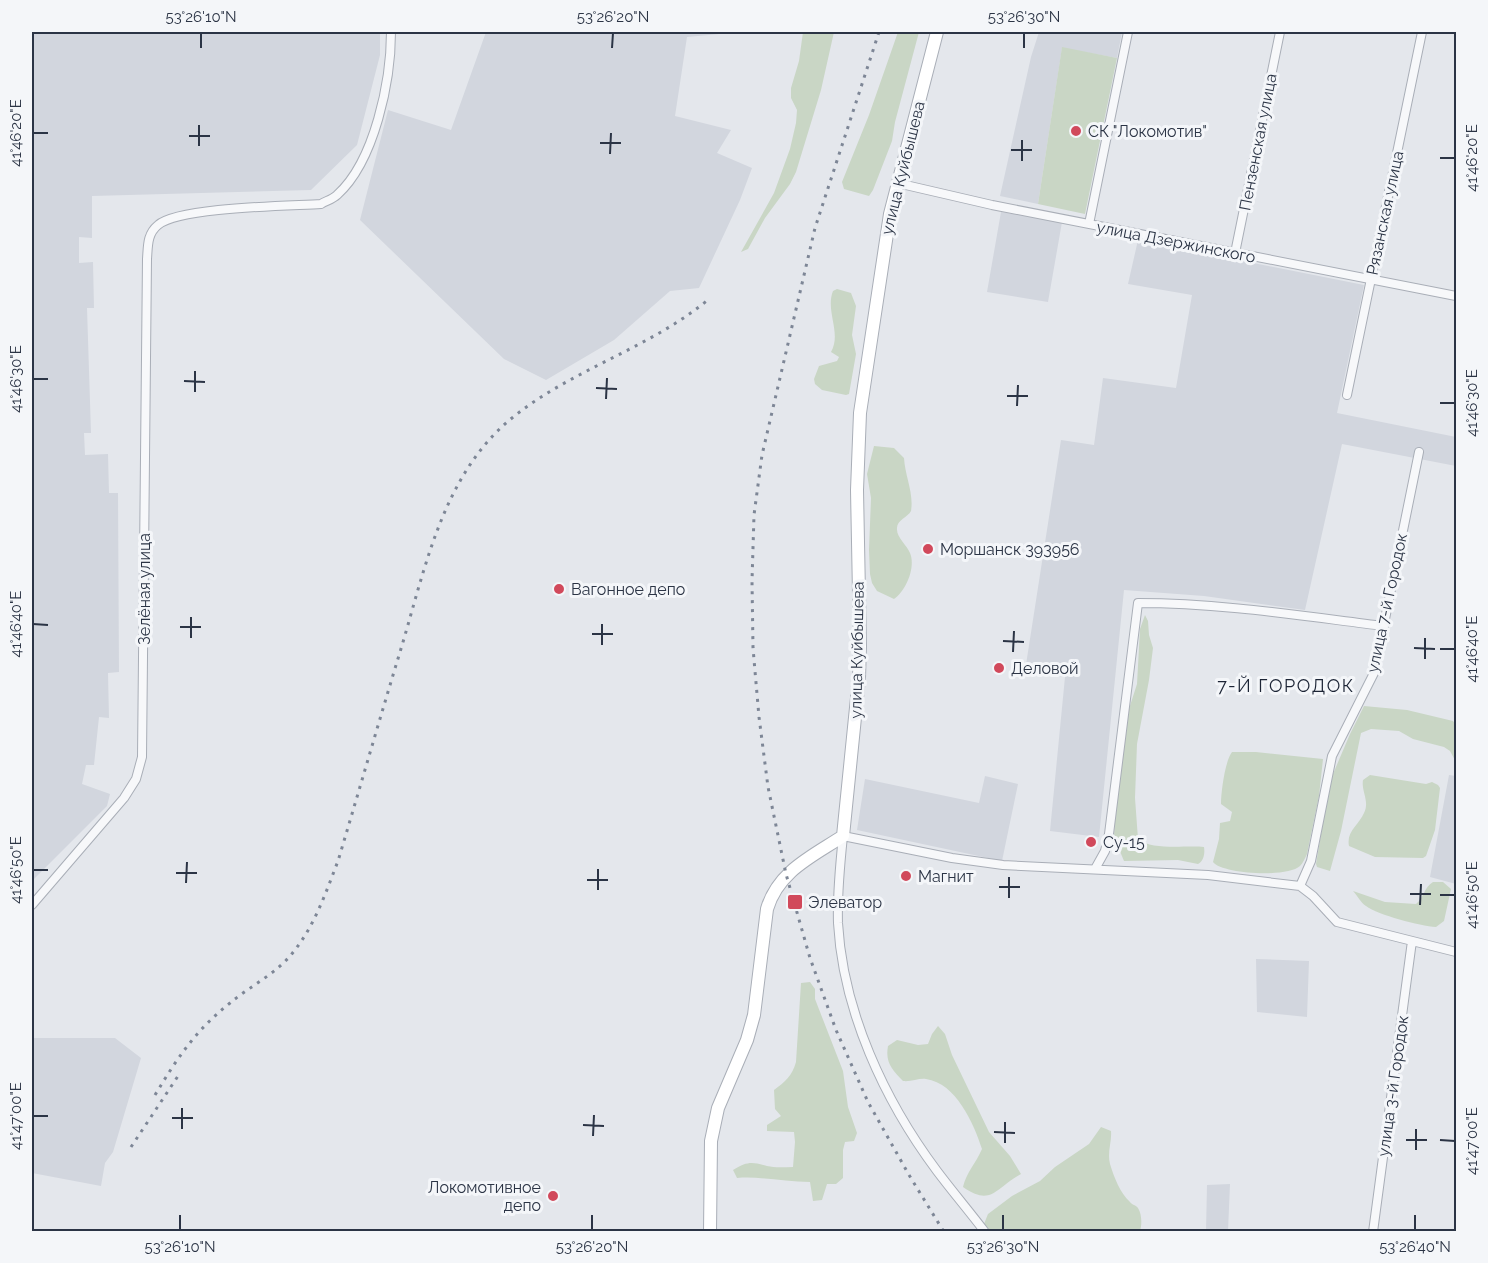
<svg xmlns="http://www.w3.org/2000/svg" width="1488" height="1263" font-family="Raleway,sans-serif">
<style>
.built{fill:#d2d6de}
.green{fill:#c9d6c5}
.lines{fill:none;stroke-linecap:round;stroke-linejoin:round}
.street-casing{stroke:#a9aeb7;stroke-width:10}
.secondary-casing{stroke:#a9aeb7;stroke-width:14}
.street{stroke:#f7f8fa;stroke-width:8}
.secondary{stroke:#fff;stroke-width:12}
.rail{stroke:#7d8696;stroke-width:3;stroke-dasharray:3 6;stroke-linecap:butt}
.ticks{fill:none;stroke:#2b3445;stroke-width:2}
.poi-dot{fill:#d1495b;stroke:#f4f6f9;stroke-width:2}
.labels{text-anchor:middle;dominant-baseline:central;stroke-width:6;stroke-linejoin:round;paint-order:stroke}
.poi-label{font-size:16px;fill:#2b3445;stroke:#f4f6f9;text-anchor:start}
.street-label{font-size:16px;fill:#2b3445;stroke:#f4f6f9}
.neighbourhood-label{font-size:18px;letter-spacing:1.5px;fill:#1d2536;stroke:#f4f6f9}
.neatline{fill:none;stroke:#2b3445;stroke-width:2}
.ticks-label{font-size:15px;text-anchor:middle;fill:#2b3445}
</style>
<rect width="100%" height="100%" fill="#e4e7ec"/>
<path class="built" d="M32,32H380V55L357,145L311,190L92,196V238L79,237V263L93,262L94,308H87L91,433H84L85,455L108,454L109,493H118L119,672L108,673L109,718L99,717L94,765H86L82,784L110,794L107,806L32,881Z
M486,32H741L687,37L675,116L731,130L717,153L752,168L740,200L699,288L670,291L614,340L546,380L504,359L360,220L388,110L451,130Z
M1039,32H1122L1117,58L1062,48L1038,204L1000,196L1031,57Z
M1001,212L1062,222L1048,302L987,292Z
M1138,240L1364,285L1337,413L1456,437V466L1342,444L1305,610L1204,596L1124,590L1099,837L1050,831L1065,677L1025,671L1061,440L1094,445L1103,378L1176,388L1192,295L1128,284Z
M1449,775L1456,776V884L1430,877Z
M985,776L1018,784L1002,861L857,830L865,779L979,803Z
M1256,959L1309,961L1307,1017L1257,1012Z
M32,1038H115L141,1058L113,1152L105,1163L101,1186L32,1173Z
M1230,1184L1228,1231H1206L1207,1185Z"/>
<path class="green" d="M803,32H834L821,90L796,172L790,184L765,218L748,249L741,252L774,193L790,149L796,123L797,110L791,98V88L799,61Z
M898,32H919L895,122L892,141L873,190L869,196L844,189L842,182L869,115Z
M1062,47L1117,58L1085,214L1038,204Z
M837,289L851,293L856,306L852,335L856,354L849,394L846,395L822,390L815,384L814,379L819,366L837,361L839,357L831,352C842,333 825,311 833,291Z
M874,446L894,448L904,458C905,476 914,493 911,511C908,517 897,520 897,528C896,537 907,545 910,553C916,567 906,591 894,599L877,591L872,583L870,574L869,550L871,498L867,474Z
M1145,615L1148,621L1149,635L1153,648L1149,680L1137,744L1135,798L1138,839C1153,851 1186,845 1204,847C1205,853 1204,861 1198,864L1178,860L1124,861L1114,837L1116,794L1128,712L1137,684L1140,629Z
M1364,706L1407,710L1453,721L1456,725V762L1450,751L1444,747L1413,739L1399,731L1371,729L1361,733L1341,831L1330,871L1317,867L1316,864L1330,781L1350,734Z
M1232,752H1256L1323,759L1319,796L1307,854C1305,858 1303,863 1300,866C1287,878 1222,874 1213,862L1219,839L1220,823L1230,821L1232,812L1221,804C1221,792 1225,761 1232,752Z
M1370,775L1426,784L1432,782L1438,785L1440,788L1435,830L1426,856L1423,858L1375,857L1349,846C1346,831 1359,825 1364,813C1370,801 1361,791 1363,780Z
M1433,882H1443L1451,889L1444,921L1436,927C1420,926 1378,915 1366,906C1360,902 1358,896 1353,891L1385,902L1416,904C1424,898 1424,887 1433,882Z
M810,982L815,989V999L843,1071L848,1107L857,1133L854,1141L845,1142L843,1150V1178L836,1184H827L822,1200L813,1201L810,1182C785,1182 761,1176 737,1178L733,1170C748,1161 752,1162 767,1166C775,1168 785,1167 793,1167L795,1142L794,1132L767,1131V1125L781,1116L775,1109L774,1090C785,1082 792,1076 796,1062L801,983Z
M938,1026L945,1034L952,1055L989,1132L1010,1156L1021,1174C995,1188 992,1207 963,1187C966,1173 976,1163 982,1149C974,1124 956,1083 926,1079C919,1078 911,1082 903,1081C892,1070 885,1062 888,1046L897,1040L918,1045L928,1044L932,1034Z
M1101,1127L1111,1131C1112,1142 1107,1152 1110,1164C1114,1177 1120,1193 1130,1202C1132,1205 1136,1205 1138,1208C1142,1214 1142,1225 1140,1231L992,1232L984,1224L988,1214L1012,1196L1040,1181L1055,1167L1089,1144Z"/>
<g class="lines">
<g class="street-casing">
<path id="street" d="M897,183L992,205L1456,296
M1089,224L1128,32
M1235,253L1280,32
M1347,395L1422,32
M1095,869L1105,851L1109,834L1138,603C1220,603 1302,616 1384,626
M1300,886L1311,861L1332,756L1374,673L1419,452
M32,905L124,798L136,779L142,757L147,259C148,246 147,234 158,225C179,207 288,206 321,204C326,201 333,199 337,195C375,161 391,80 391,32
M985,1232C969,1211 952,1191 937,1171C884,1100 843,1011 838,923C837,893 840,865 843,836L952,858L1003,865L1208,875L1300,886L1313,896L1337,922L1456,952
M1373,1232L1412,941"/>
</g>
<g class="secondary-casing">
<path id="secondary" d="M710,1232L711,1141L718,1108L747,1040L754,1015L767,909C778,871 813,856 843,836L859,678L860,646L857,490L860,413L890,214L937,32"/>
</g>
<use href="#street" class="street"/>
<use href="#secondary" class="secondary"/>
<path class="rail" d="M879,32L815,228L762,455L754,515L752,581L753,648L759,717L768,787L786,874L810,958L836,1030L868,1102L909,1175L944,1232
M155,1095C178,1057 195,1031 230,1003C250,986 278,973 294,951C315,925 326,892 338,861C359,791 379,721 400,652C425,570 442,475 512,418C572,369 649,349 709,299
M131,1147L178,1076"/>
</g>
<path class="ticks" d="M201,48V33M612,48L613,33M1024,48V33M33,133H48M189,136H210M600,143H621M199,146V125M1011,150H1032M610,154L611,133M1440,158H1455M1022,161V140M33,379H48M184,381L205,382M596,388L617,389M195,392V371M1007,396H1028M606,399L607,378M1440,403H1455M1017,406L1018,385M33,624L48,625M180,627H201M592,634H613M191,638V617M1003,641L1024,642M602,645V624M1414,648L1435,649M1440,649H1455M1013,652L1014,631M1425,659V638M33,870H48M176,873H197M587,880H608M186,883L187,862M999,887H1020M598,890V869M1410,894H1431M1440,895H1455M1009,898V877M1420,905L1421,884M33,1116H48M172,1118H193M583,1125L604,1126M182,1129V1108M994,1132L1015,1133M593,1136L594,1115M1406,1140H1427M1440,1140L1455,1141M1005,1143V1122M1416,1150V1129M180,1230V1215M592,1230V1215M1003,1230V1215M1415,1230V1215"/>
<g class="poi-dot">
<circle cx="1076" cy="131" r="6"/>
<circle cx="928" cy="549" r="6"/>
<circle cx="559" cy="589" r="6"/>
<circle cx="999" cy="668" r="6"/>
<circle cx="1091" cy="842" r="6"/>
<circle cx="906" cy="876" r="6"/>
<rect x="787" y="894" width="16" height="16" rx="3"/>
<circle cx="553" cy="1196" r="6"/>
</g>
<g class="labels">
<g class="poi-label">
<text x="1088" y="131">СК "Локомотив"</text>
<text x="940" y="549">Моршанск 393956</text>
<text x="571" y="589">Вагонное депо</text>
<text x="1011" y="668">Деловой</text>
<text x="1103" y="842">Су-15</text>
<text x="918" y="876">Магнит</text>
<text x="808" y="902">Элеватор</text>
<text x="541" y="1187" text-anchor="end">Локомотивное<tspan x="541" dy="18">депо</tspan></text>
</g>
<g class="street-label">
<text transform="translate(1258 142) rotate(-79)">Пензенская улица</text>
<text transform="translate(903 168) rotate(-76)">улица Куйбышева</text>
<text transform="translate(1385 213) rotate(-78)">Рязанская улица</text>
<text transform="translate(1176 242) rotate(11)">улица Дзержинского</text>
<text transform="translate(144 589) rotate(-90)">Зелёная улица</text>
<text transform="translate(1387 603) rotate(-78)">улица 7-й Городок</text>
<text transform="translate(857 650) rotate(-89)">улица Куйбышева</text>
<text transform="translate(1393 1086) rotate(-82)">улица 3-й Городок</text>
</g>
<g class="neighbourhood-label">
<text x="1286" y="685">7-Й ГОРОДОК</text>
</g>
</g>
<rect width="1488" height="1263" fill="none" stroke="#f4f6f9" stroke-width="66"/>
<rect x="33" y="33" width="1422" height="1197" class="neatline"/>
<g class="ticks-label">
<text x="201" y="22">53°26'10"N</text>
<text x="613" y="22">53°26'20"N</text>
<text x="1024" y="22">53°26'30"N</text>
<text transform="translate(16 133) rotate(-90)" y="5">41°46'20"E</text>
<text transform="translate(1472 158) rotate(-90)" y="5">41°46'20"E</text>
<text transform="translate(16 379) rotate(-90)" y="5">41°46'30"E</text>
<text transform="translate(1472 403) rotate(-90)" y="5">41°46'30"E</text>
<text transform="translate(16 624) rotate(-90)" y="5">41°46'40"E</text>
<text transform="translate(1472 649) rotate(-90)" y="5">41°46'40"E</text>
<text transform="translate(16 870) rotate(-90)" y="5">41°46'50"E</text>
<text transform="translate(1472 895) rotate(-90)" y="5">41°46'50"E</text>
<text transform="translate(16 1116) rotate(-90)" y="5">41°47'00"E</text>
<text transform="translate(1472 1141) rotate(-90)" y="5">41°47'00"E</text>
<text x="180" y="1252">53°26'10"N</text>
<text x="592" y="1252">53°26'20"N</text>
<text x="1003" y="1252">53°26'30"N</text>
<text x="1415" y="1252">53°26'40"N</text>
</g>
</svg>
